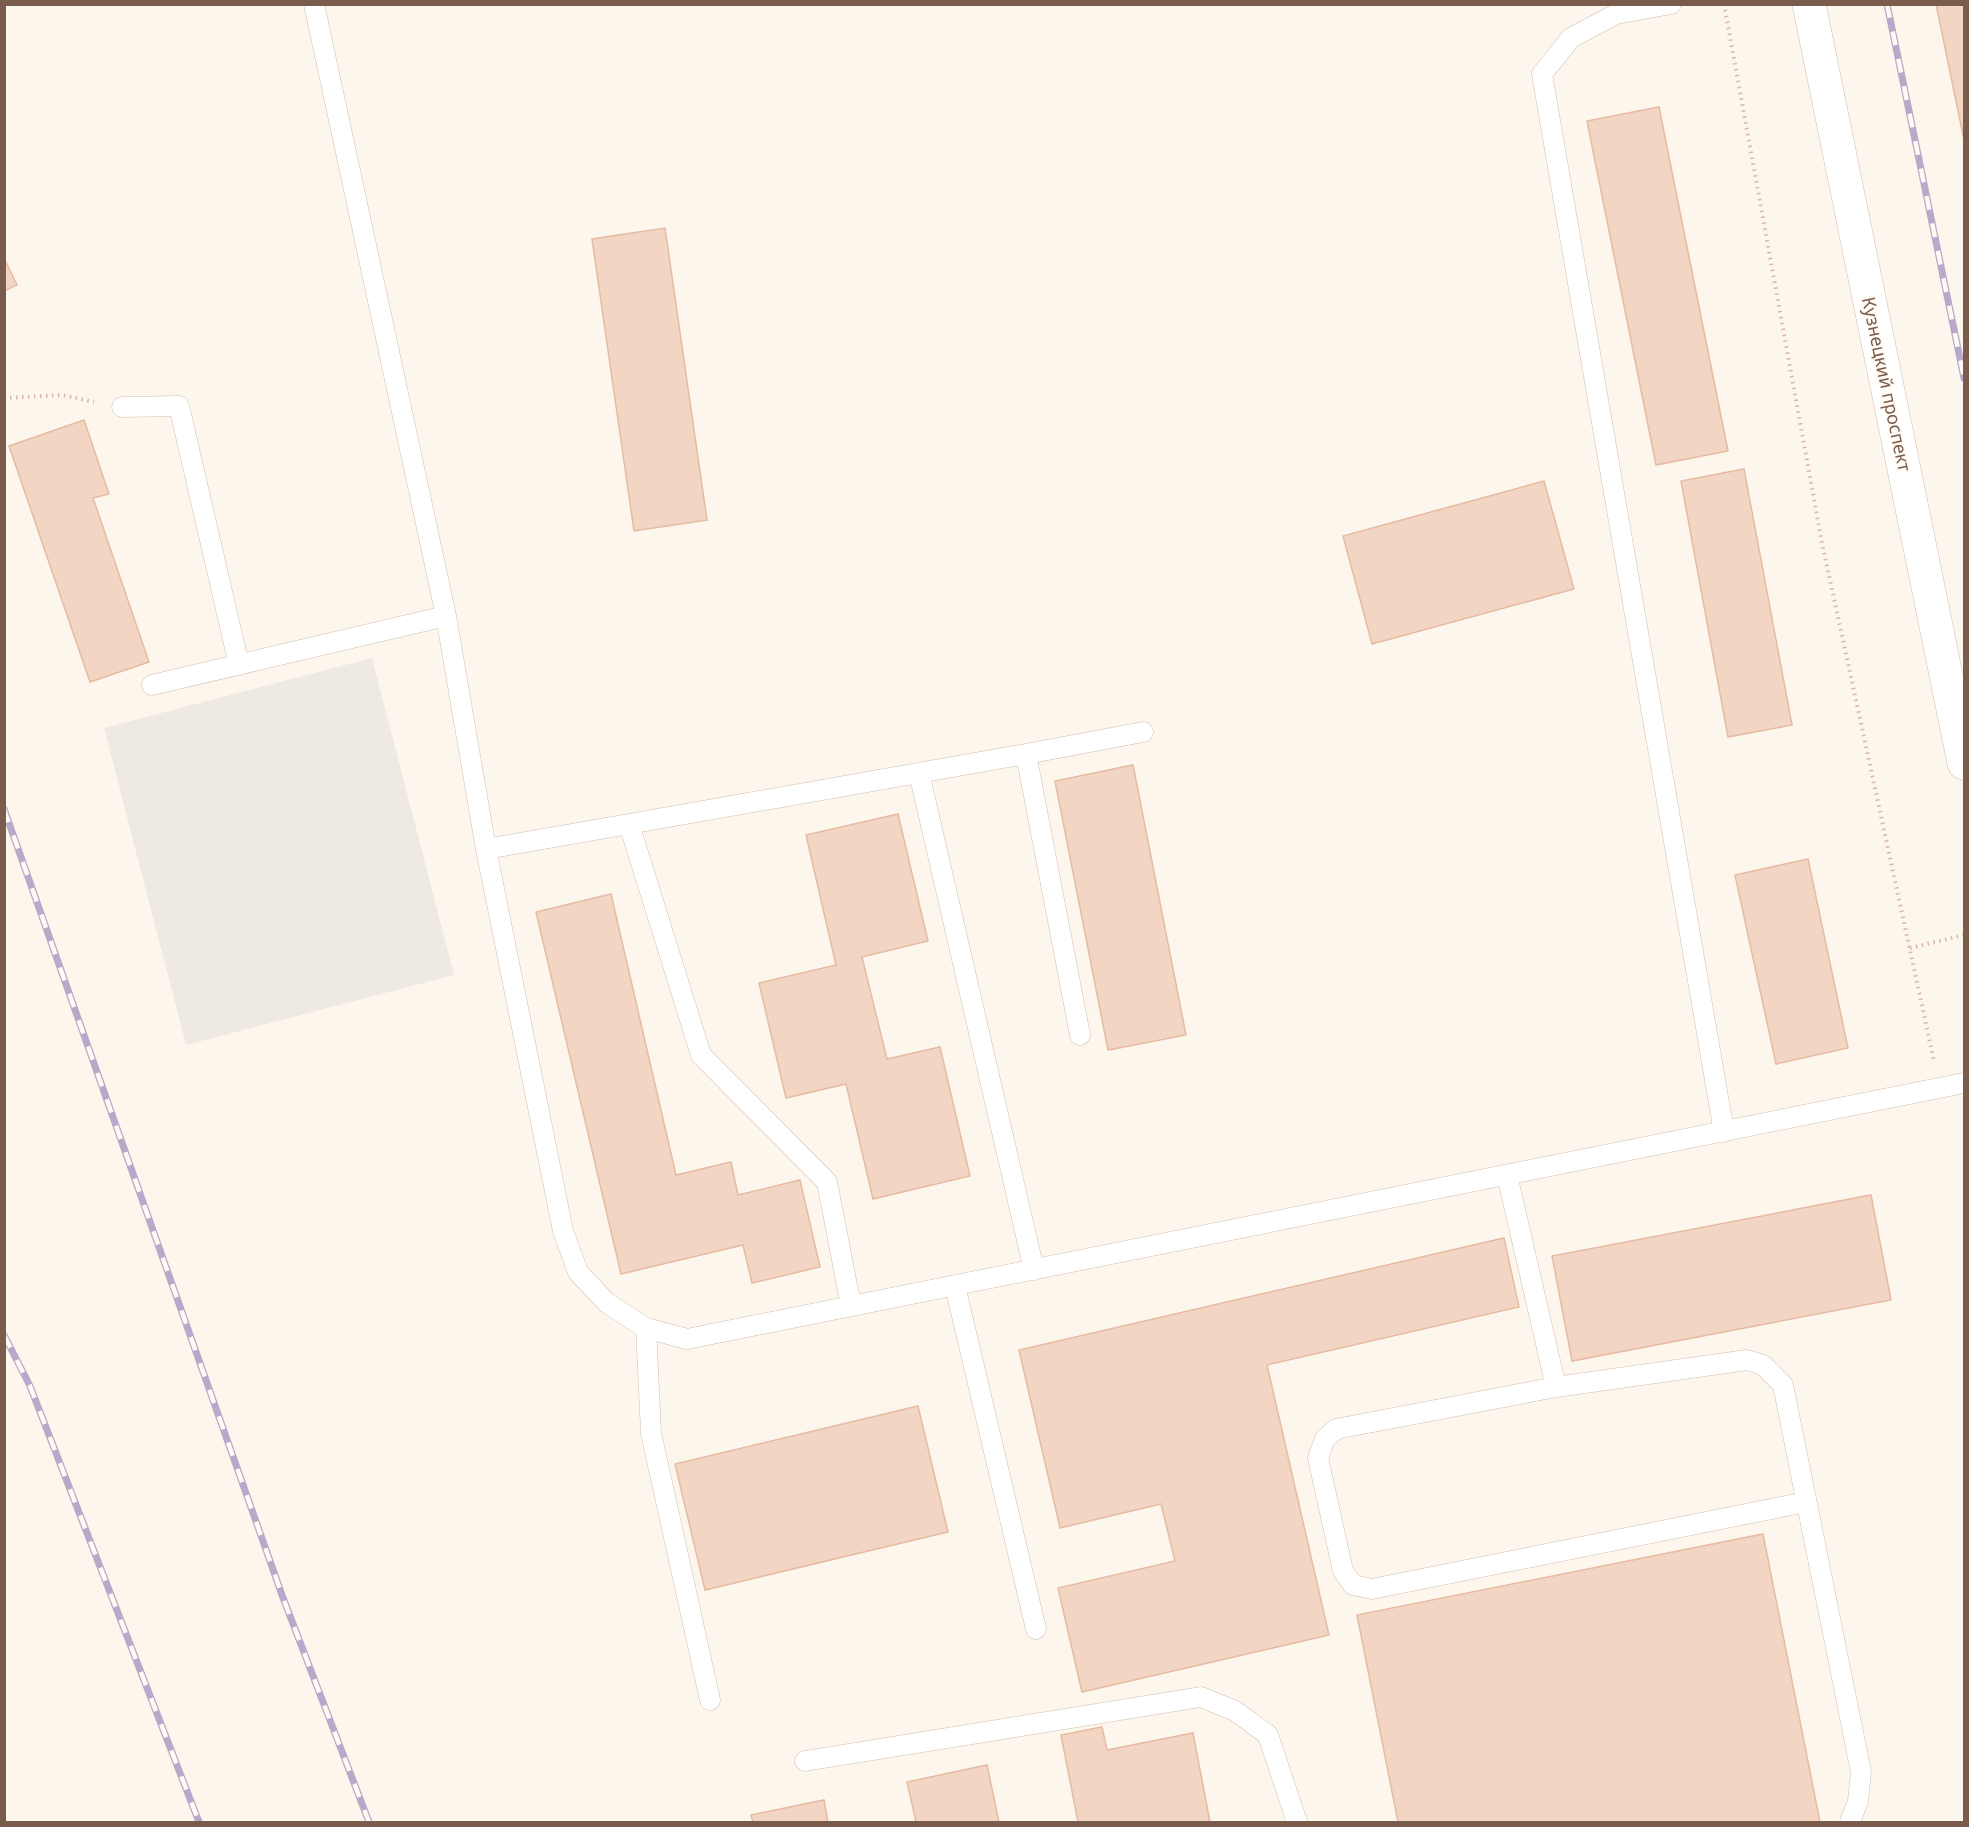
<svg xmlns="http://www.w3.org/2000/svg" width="1969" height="1827" font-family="'Noto Sans',sans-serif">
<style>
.industrial{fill:#efe9e4}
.building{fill:#f3d5c3;stroke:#e6bba3;stroke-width:1.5}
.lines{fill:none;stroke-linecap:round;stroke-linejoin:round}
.service-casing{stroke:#d1beb0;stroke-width:21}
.tertiary-casing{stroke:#d1beb0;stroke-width:34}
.path{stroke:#d9b8a5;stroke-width:4;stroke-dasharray:1.5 4.5;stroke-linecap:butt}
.service{stroke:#fff;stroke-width:20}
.tertiary{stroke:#fff;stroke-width:33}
.rail-casing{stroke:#b9a8c9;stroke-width:7}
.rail{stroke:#fffaf3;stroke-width:4.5;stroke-dasharray:14;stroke-linecap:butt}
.labels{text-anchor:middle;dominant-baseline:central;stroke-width:4.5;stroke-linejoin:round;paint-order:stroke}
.street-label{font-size:18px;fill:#7a5c4d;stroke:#fffaf3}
</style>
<rect width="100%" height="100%" fill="#fdf6ec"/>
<path class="industrial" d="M372,658L454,975L186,1045L104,728Z"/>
<path class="building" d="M1936,4H1964V140Z
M1659,107L1728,451L1656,465L1587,121Z
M665,228L707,520L634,531L592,239Z
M4,258L17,285L4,291Z
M84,420L109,494L93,498L149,662L90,682L9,446Z
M1744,469L1792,725L1728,737L1681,481Z
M1544,481L1574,589L1372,644L1343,536Z
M1133,765L1186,1035L1108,1050L1055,781Z
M898,814L928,941L862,957L887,1059L940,1047L970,1176L873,1199L846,1084L786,1098L759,983L836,965L806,835Z
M1808,859L1848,1048L1776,1064L1735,875Z
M611,894L676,1175L731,1162L738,1195L800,1180L820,1267L752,1283L743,1245L621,1274L536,912Z
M1871,1195L1891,1300L1572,1361L1552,1256Z
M1504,1238L1519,1307L1267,1365L1329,1635L1082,1692L1058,1588L1175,1561L1161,1504L1060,1528L1019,1350Z
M918,1406L948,1532L705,1590L675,1464Z
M1763,1534L1820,1822H1398L1357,1615Z
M1102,1727L1107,1750L1193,1733L1210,1822H1078L1061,1735Z
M987,1765L999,1822H916L907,1782Z
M824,1800L828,1822H753L751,1815Z"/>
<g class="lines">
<g class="service-casing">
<path id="service" d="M314,4L446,616L486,849L563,1231L578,1272L607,1303L646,1328L687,1339L1964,1083
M1671,4L1616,14L1571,38L1542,74L1724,1132
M122,407L179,406L239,665
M152,685L446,616
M919,773L1034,1270
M629,824L1026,754
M486,849L629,824L701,1055L827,1182L851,1306
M1080,1035L1026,754L1143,732
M1507,1175L1556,1387L1747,1360L1763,1365L1783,1385L1861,1772L1858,1801L1850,1822
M955,1286L1036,1629
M646,1328L651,1433L710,1700
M1556,1387L1336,1429L1325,1439L1318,1458L1343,1571L1353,1585L1372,1589L1806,1502
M805,1761L1201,1697L1235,1711L1268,1735L1297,1822"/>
</g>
<g class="tertiary-casing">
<path id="tertiary" d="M1809,4L1964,763"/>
</g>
<path class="path" d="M1724,4L1822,543L1934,1061
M4,398L62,395L94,402
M1910,948L1964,935"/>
<use href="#service" class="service"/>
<use href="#tertiary" class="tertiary"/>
<g class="rail-casing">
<path id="rail" d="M1887,4L1964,378
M4,809L282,1595L369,1822
M4,1335L30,1386L199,1822"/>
</g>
<use href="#rail" class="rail"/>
</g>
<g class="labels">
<g class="street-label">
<text transform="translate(1887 384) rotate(78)">Кузнецкий проспект</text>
</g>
</g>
<rect width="1969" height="1827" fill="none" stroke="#7a5c4d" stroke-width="12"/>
</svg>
